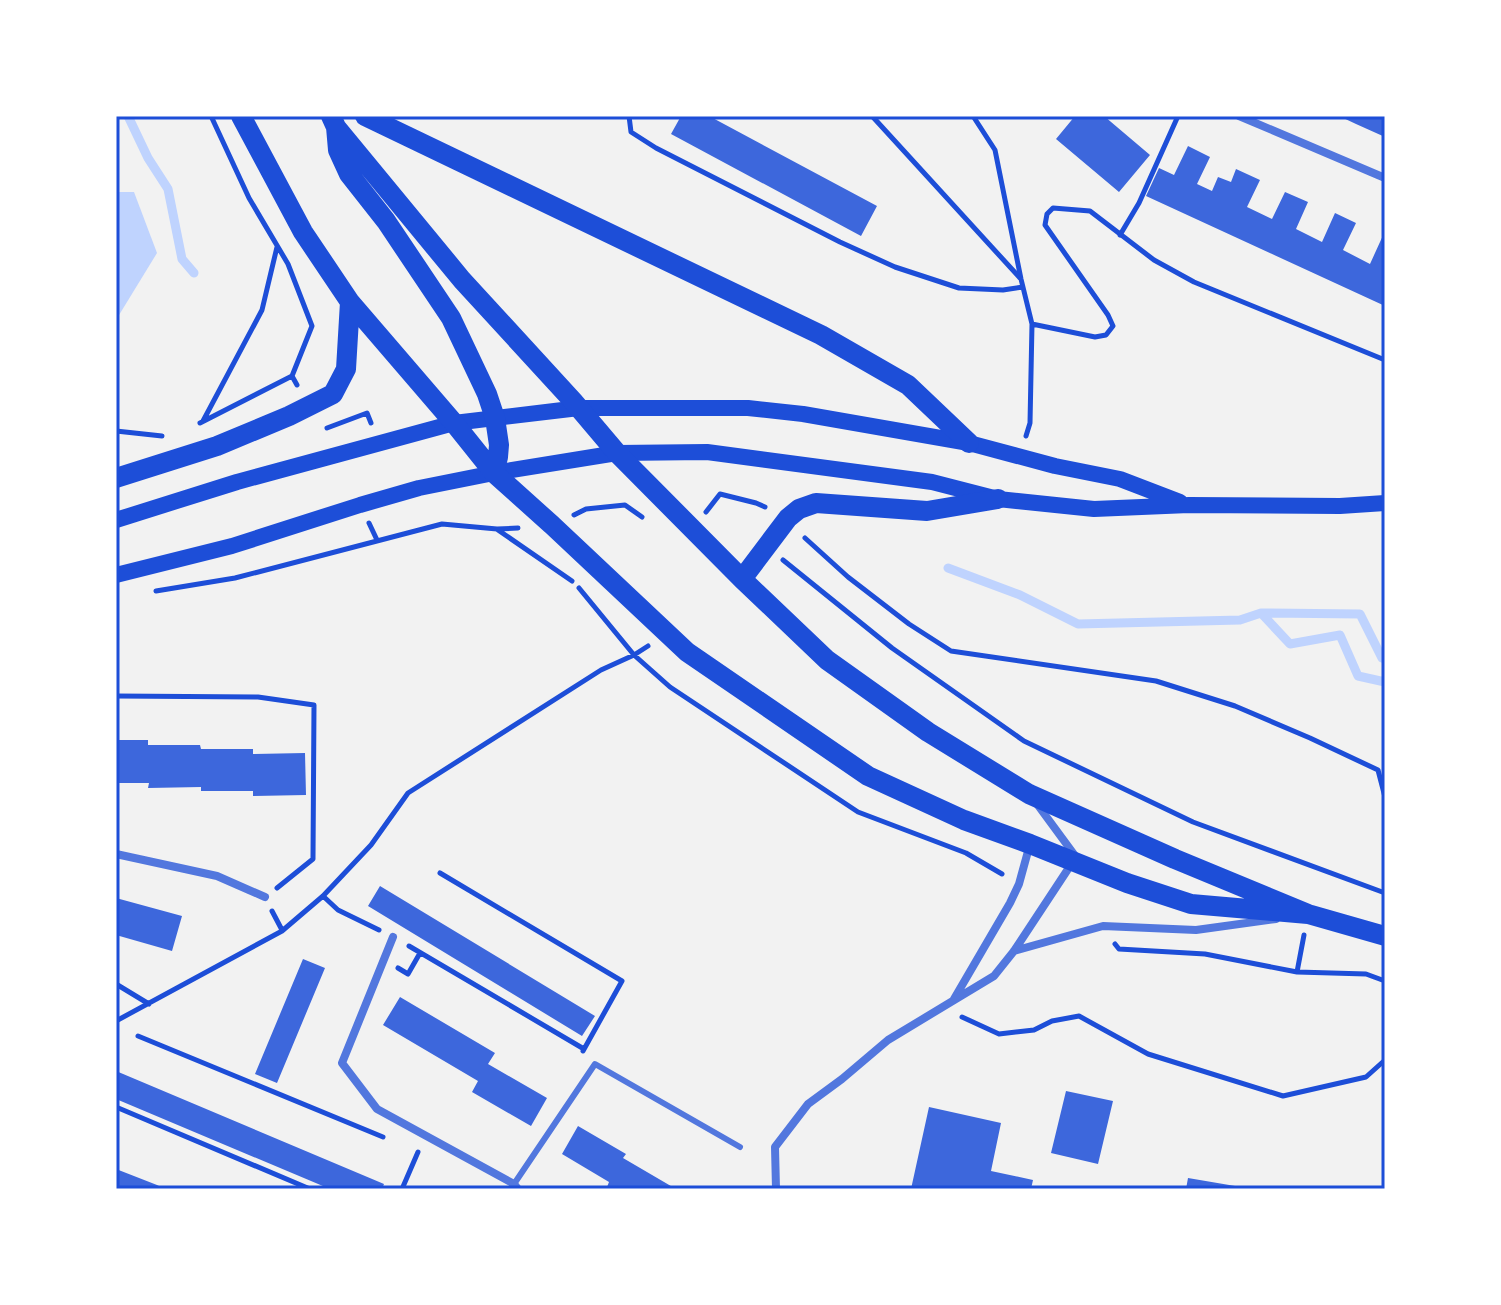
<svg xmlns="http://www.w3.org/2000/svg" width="1501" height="1305" font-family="'Asap Condensed',sans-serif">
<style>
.water{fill:#bfd3fe}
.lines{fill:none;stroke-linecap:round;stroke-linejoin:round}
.stream{stroke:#bfd3fe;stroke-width:9}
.building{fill:#3d67dc}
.path{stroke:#1d4ed8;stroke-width:5}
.service{stroke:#5277de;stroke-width:6}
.minor{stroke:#5277de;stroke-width:8}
.secondary{stroke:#1d4ed8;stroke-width:16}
.primary{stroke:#1d4ed8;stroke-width:20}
.neatline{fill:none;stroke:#1d4ed8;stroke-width:3}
</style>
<rect width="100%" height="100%" fill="#f2f2f2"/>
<path class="water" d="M116,192H134L157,253L116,320Z"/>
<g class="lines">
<path class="stream" d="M128,116L148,158L168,189L182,259L194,273
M948,568L1020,595L1078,624L1240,620L1261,613L1360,614L1382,658L1385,659
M1261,613L1290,644L1340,635L1358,676L1385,682"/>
</g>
<path class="building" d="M681,116H709L877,206L861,236L671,134Z
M1075,116H1104L1150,155L1119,192L1056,139Z
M1339,116H1385V137L1356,124Z
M1188,146L1210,157L1197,184L1212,191L1218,177L1231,182L1236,169L1260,180L1247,207L1272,219L1285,192L1308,202L1296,229L1322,242L1335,213L1356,223L1343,250L1370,264L1385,231V306L1146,196L1159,168L1174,175Z
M116,740H148V745H200L201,749H253V754L305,753L306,795L253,796V791H201V787L148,788L149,783H116Z
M380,886L595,1016L582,1036L368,906Z
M116,898L182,916L172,951L116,935Z
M303,959L325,968L277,1083L255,1074Z
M400,997L495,1053L488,1064L547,1098L531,1126L472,1092L478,1081L383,1025Z
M116,1071L384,1184L382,1189H330L116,1099Z
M1066,1091L1113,1101L1098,1164L1051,1153Z
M929,1107L1001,1123L991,1171L1033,1180L1031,1189H911Z
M578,1126L626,1154L623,1158L676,1189H611L607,1187L609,1182L562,1154Z
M116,1169L157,1185L165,1189H116Z
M1188,1178L1241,1187V1189H1186Z"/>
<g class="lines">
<path class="path" d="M211,116L249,198L288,264L312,326L292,376L297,385
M629,116L631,132L656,148L840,242L895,267L959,288L1003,290L1023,287
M872,116L1020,278
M973,116L995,150L1021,279L1032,324L1030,423L1026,436
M1120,235L1139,203L1178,116
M1032,324L1095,337L1106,335L1113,326L1108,315L1045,225L1047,214L1053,208L1090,211L1154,260L1194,282L1385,360
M203,421L262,310L277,247
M200,423L292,376
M327,428L367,413L371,423
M116,431L162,436
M706,512L720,494L756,503L765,507
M574,515L586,509L625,505L642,517
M369,523L377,540
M498,530L572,581
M805,538L848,577L909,624L951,651L1156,681L1235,706L1310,738L1378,770L1385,797
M783,560L892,648L1024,741L1193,822L1385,893
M579,588L634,655L670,687L858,812L966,853L1002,874
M156,591L235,578L442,524L497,529L518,528
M116,696L258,697L314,705L313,859L277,888
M440,873L622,981L583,1051
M323,896L338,910L379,930
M272,911L282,930
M1304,935L1297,972L1366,974L1385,981
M1115,944L1119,949L1205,954L1297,972
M409,946L584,1049
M398,968L408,974L420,953
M116,984L149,1004
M962,1017L999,1034L1034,1030L1052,1021L1079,1016L1148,1054L1283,1096L1366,1077L1385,1060
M116,1021L282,931L323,896L371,845L408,793L601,670L634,655L648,646
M138,1036L383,1137
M116,1107L310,1189
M402,1189L418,1152"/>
<path class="service" d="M514,1184L595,1064L740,1147"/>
<path class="minor" d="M1239,116L1385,178
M116,854L217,876L265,897
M393,937L342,1063L377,1109L514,1184L518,1189
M1014,951L1103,926L1196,930L1276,919
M954,999L1010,903L1019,884L1030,844
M776,1189L775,1147L808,1104L842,1079L888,1040L994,976L1014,951L1076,857L1037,804"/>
<path class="secondary" d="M116,520L237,482L454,423L579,408H748L803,414L969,443L1055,466L1120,479L1180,502
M116,575L232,546L360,505L419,488L494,473L617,453L707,452L932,482L998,499L1094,509L1189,505L1340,506L1385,503"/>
<path class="primary" d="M241,116L303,232L350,302L454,423L494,473L552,525L687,652L868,776L964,820L1030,844L1127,883L1191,904L1308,914
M331,116L336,127L462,280L573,401L617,453L742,579L827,660L928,732L1029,794L1175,859L1308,914L1385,936
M365,116L821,335L908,385L969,443
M336,127L338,150L349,174L386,221L451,318L487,394L495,418L499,445L498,457L494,473
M116,478L217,446L289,416L333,394L346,369L350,302
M742,579L788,518L799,509L816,503L927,511L998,499"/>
</g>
<rect width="1501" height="1305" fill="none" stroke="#ffffff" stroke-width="236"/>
<rect x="118" y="118" width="1265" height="1069" class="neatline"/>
</svg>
